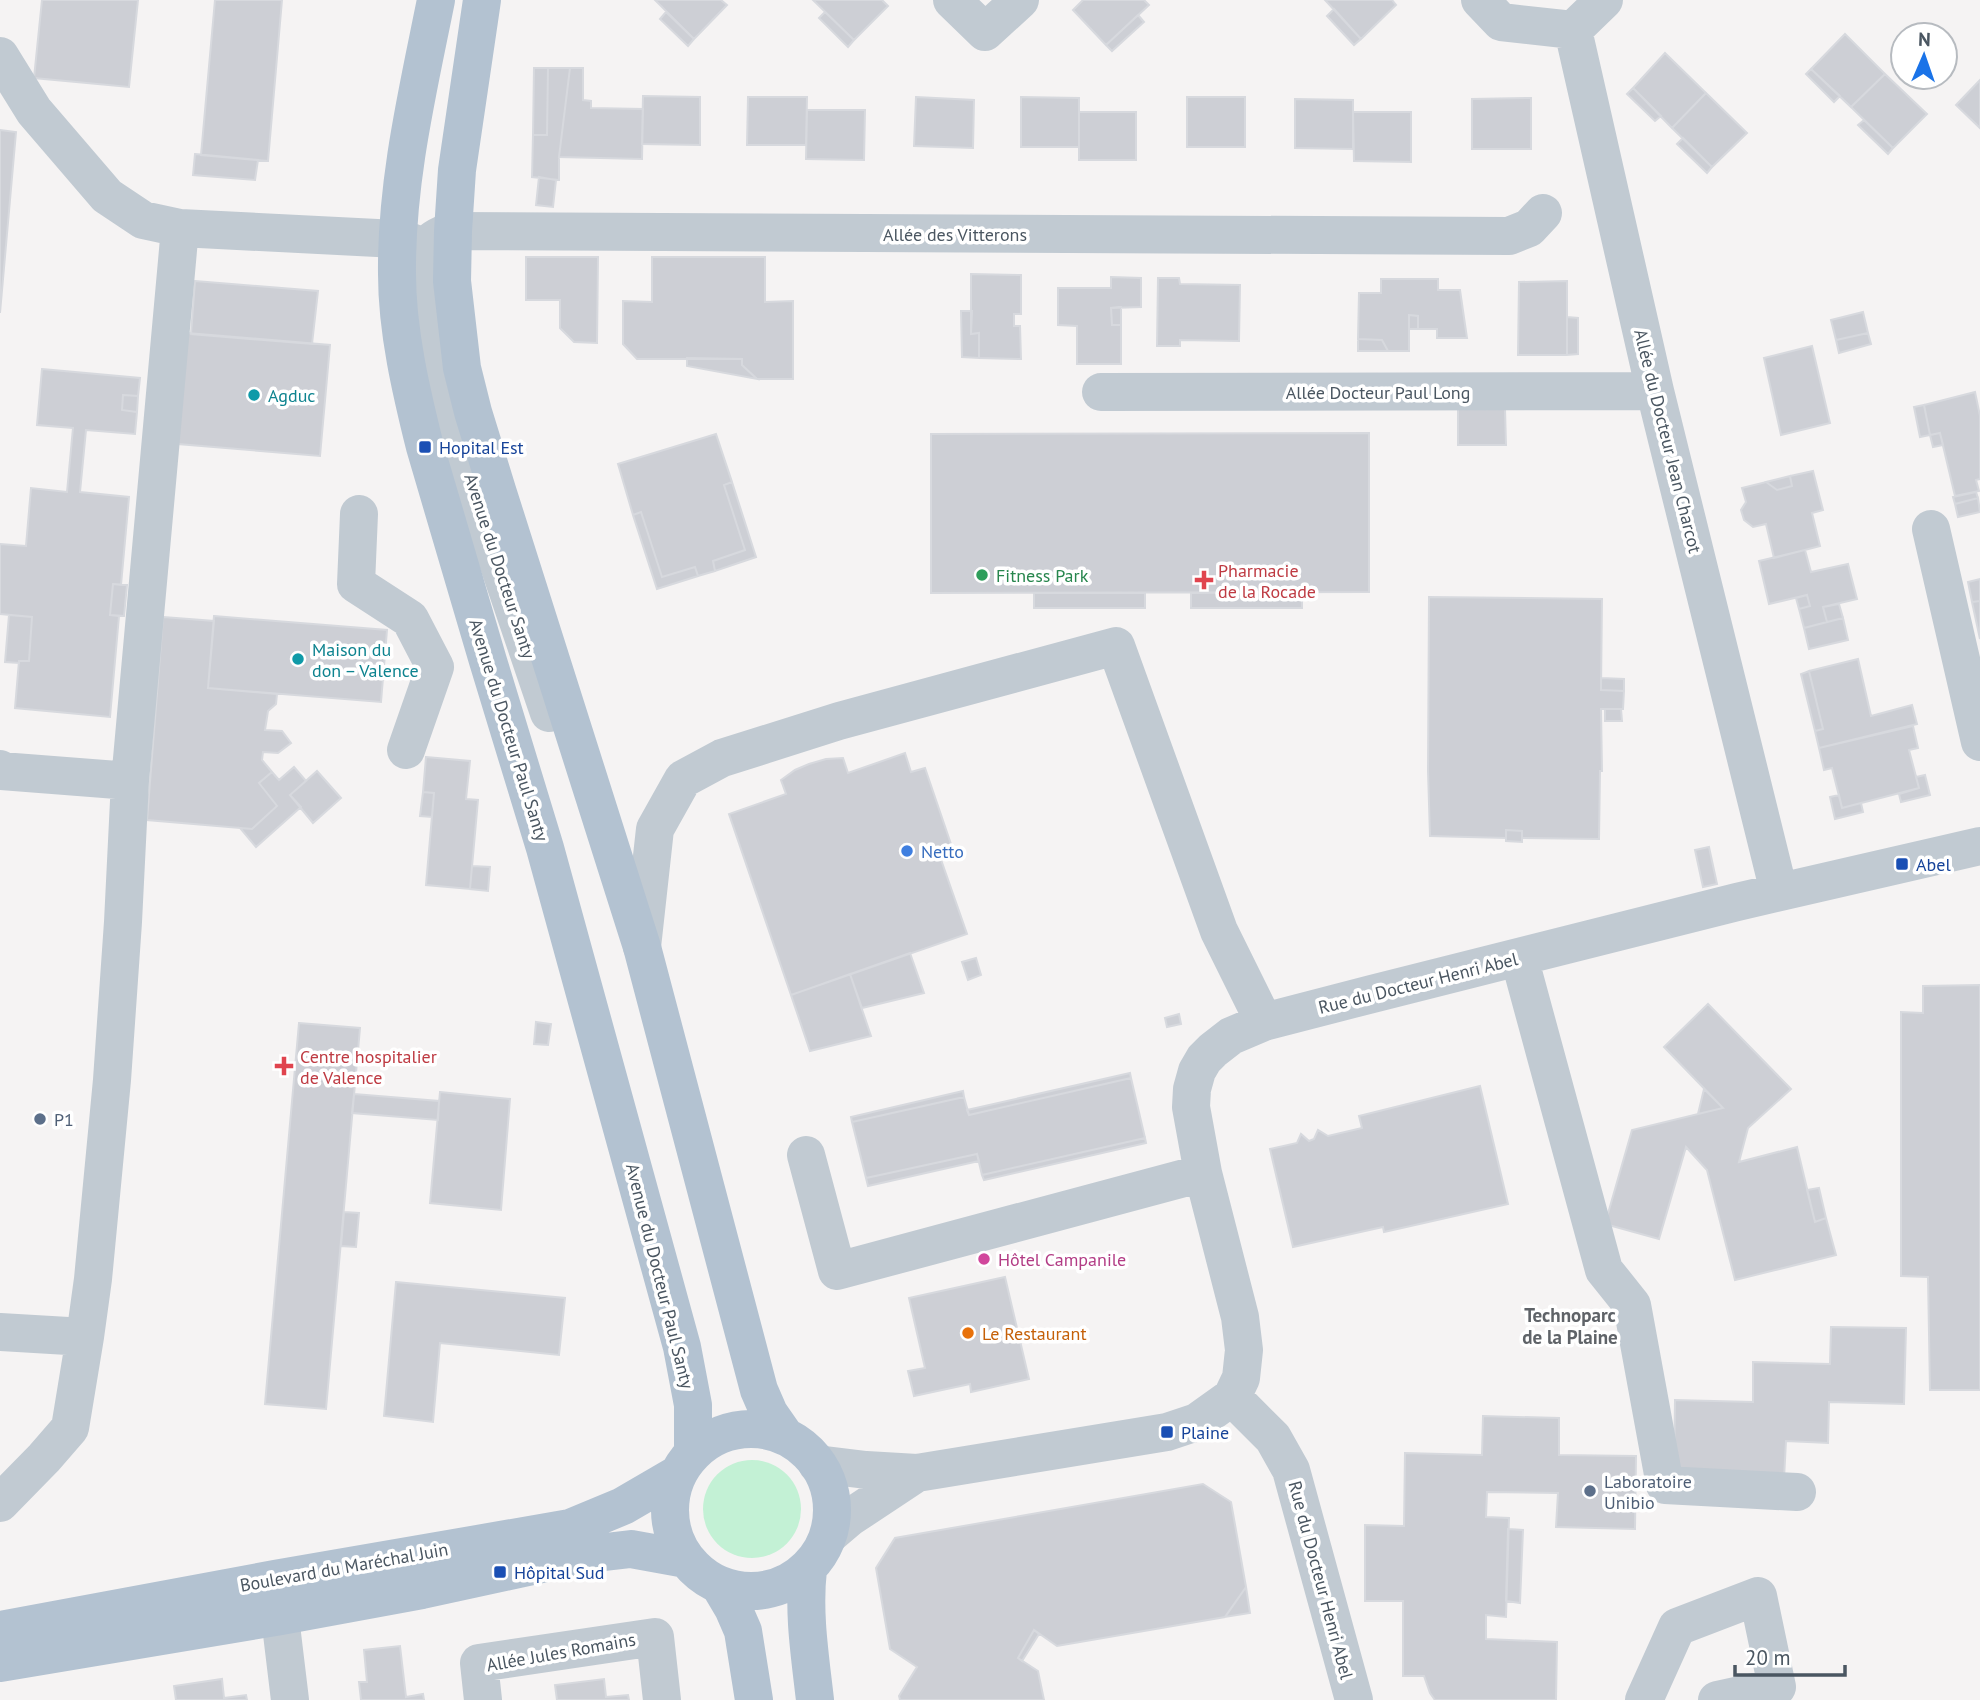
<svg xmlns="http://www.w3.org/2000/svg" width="1980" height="1700" font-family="'PT Sans',sans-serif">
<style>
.green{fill:#c3f1d5}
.building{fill:#cdcfd5;stroke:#d7d9de;stroke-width:2}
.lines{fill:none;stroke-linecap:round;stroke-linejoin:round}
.minor{stroke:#c1cad2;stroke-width:38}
.major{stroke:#b3c2d1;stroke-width:38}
.culture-dot{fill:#0f9aa8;stroke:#fff;stroke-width:2.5}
.transit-dot{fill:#1a4fb4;stroke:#fff;stroke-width:2.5}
.leisure-dot{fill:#2e9e5b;stroke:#fff;stroke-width:2.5}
.health-dot{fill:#e0444e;stroke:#fff;stroke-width:2.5}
.shop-dot{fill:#3f7fe0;stroke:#fff;stroke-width:2.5}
.service-dot{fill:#5c6f8a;stroke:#fff;stroke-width:2.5}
.hotel-dot{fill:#d1479c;stroke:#fff;stroke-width:2.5}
.food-dot{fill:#e8710a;stroke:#fff;stroke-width:2.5}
.labels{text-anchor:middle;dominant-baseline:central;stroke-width:7;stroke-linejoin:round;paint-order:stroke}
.street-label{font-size:18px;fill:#4a5661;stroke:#fff}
.culture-label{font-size:18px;fill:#0d838f;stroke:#fff;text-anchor:start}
.transit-label{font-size:18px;fill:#164399;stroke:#fff;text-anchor:start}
.health-label{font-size:18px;fill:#be3a42;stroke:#fff;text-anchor:start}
.leisure-label{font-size:18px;fill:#27864d;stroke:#fff;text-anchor:start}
.shop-label{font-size:18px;fill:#366cbe;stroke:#fff;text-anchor:start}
.service-label{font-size:18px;fill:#4e5e75;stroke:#fff;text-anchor:start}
.hotel-label{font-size:18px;fill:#b23c85;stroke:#fff;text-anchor:start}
.food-label{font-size:18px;fill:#c56008;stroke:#fff;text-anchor:start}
.neighbourhood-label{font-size:19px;font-weight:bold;fill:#5f6368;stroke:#fff}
</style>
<rect width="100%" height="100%" fill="#f5f3f3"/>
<path class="green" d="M703 1509a49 49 0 1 1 98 0a49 49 0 1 1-98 0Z"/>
<path class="building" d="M42,0H138L129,87L34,78Z
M215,0H282L268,161L201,155Z
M655,0H721L727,5L694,39Z
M813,0H882L888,6L854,40Z
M1083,0H1144L1149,5L1106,45L1073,10Z
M1325,0H1392L1396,5L1361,39Z
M1334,9L1361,39L1354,45L1327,16Z
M666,12L694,39L688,46L660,19Z
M825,12L854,40L848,47L819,18Z
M1138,15L1144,22L1112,51L1106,45Z
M1845,34L1885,74L1851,107L1811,69Z
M1665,53L1706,93L1672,128L1633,88Z
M534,68H548L547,135H533Z
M548,68H570L559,157V180L532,177L533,135H547Z
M570,68H583V100L591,101V108L643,109L642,159L559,157Z
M1811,69L1840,96L1834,102L1806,74Z
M1885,74L1927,114L1893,148L1851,107Z
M1980,80V128L1956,105Z
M1633,88L1661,116L1655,121L1627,94Z
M1706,93L1747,133L1712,167L1672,128Z
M643,96L700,97V145L642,144Z
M748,97H807L806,145H747Z
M916,97L974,100L973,148L914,146Z
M1021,97L1079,98V147H1021Z
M1187,97H1245V147H1187Z
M1531,98V149H1472V99Z
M1295,99L1353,100V149L1295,148Z
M807,110H865L864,160L806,159Z
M1079,112H1136V160H1079Z
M1353,112H1411V162L1354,161Z
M1864,120L1893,148L1888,154L1858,125Z
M0,130L16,132L0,313Z
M1683,138L1712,167L1707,173L1677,144Z
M195,154L258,160L255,180L193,175Z
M539,177L556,180L553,207L536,205Z
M526,257H598L597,343L574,342L560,328V300H526Z
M652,257H765V302L793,301V379H757L742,365V359H637L623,344V301L652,302Z
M971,274L1021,275V314H1014V326H1020L1021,359L979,358V333L971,334Z
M1111,277L1141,278V307L1111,308L1112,325H1121V364H1077V326L1058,325V288H1111Z
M1158,278H1179L1180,284L1240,285L1239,341L1180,340V346H1157Z
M1381,279H1438V290H1460L1467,338H1437V329H1418V316L1409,315V351H1388L1382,340L1358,339L1359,293H1381Z
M195,281L318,291L312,344L191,334Z
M1567,281V355H1518L1519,282Z
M1121,307V325H1112L1111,308Z
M961,311H972L971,334L979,333V358L962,357Z
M1863,312L1868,333L1836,340L1831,320Z
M1409,315L1418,316V329H1409Z
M1567,317L1578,318V354L1567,355Z
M187,333L330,345L320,456L178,444Z
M1868,333L1871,344L1839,353L1836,340Z
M1358,339L1382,340L1388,351H1358Z
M1812,346L1830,423L1781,435L1764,358Z
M687,358L742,359V365L757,379L687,366Z
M42,369L140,378L138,396L123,395L122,410L137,412L135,434L86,430L80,492L129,497L121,585L113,584L110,615L119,616L110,717L15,708L19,661H29L32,617L0,614V544L26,546L31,488L67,492L73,428L37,425Z
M1975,392L1980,416V479L1976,480L1979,491L1955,496L1940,433L1930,435L1924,405Z
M123,395L138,396L137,412L122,410Z
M1924,405L1930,435L1920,437L1914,407Z
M1458,409H1505L1506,445H1458Z
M1369,433V592L931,593V434Z
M1940,433L1943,445L1933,447L1930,435Z
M716,434L732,482L724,485L745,550L713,561L715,571L698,576L695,567L662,577L641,512L633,515L618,464Z
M1813,471L1823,510L1812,513L1820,546L1774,558L1766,524L1753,527L1744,520L1741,510L1746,502L1742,488L1766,482L1777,490L1792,486L1790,476Z
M1790,476L1792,486L1777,490L1766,482Z
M732,482L756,557L715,571L713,561L745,550L724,485Z
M1976,492L1978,498L1955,504L1953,497Z
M1978,498L1980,512L1958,517L1955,504Z
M641,512L662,577L695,567L698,576L657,589L633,515Z
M1805,550L1811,572L1848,564L1857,599L1823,607L1827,622L1804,628L1799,609L1810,606L1807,595L1769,604L1759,561Z
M1980,579V603V601L1972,602L1968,582Z
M113,584L127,585L124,616L110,615Z
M1302,592V608H1191V593Z
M1034,593H1145V608H1034Z
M1807,595L1810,606L1799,609L1796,598Z
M1429,597L1602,599L1601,690L1624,691L1623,709H1601L1602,771H1600L1599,839L1522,838V831L1506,830V838L1430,836L1428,771Z
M1980,601V639L1972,602Z
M1839,604L1843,618L1827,622L1823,607Z
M9,615L32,617L29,661H19V663L5,662Z
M214,616L387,630L381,702L208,688Z
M163,617L214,621L208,688L277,694L276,704L268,711L265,730L282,731L291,743L278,753L263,752L262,760L272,772L259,783L277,806L252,829L147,820Z
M1843,618L1848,640L1809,649L1804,628Z
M1858,659L1871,716L1912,705L1917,724L1819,748L1815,731L1823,729L1809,671Z
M1809,671L1823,729L1815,731L1801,674Z
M1601,678L1624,679V691L1601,690Z
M1605,709H1621L1622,721H1605Z
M1913,726L1918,748L1909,750L1919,788L1842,808L1832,768L1824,770L1819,748Z
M905,753L911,772L925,768L952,847L938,851L967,934L791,995L729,814L786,794L781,780L795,770L809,764L826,759L843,758L848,773Z
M426,757L470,761L466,799L478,800L470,889L426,885L434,793L423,792Z
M294,767L306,781L290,795L301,807L256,847L240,828L252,829L277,806L259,783L272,772L279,780Z
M317,771L341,798L313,823L290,795Z
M1925,775L1930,795L1901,802L1899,794L1919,788L1916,777Z
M423,792L434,793L432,817L420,816Z
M1839,795L1842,808L1861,803L1863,812L1835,819L1830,797Z
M1506,830L1522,831V842L1506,841Z
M1709,847L1717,884L1703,887L1695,850Z
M472,866L490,867L488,891L470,889Z
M910,953L924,993L862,1008L850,974Z
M976,958L981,975L968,980L962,962Z
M850,974L871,1036L810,1051L791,995Z
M1980,985V1390H1930L1928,1277L1901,1276V1012L1923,1013V986Z
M1708,1004L1791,1089L1748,1128L1739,1162L1797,1147L1815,1222L1826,1218L1836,1255L1735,1280L1707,1170L1686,1147L1659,1239L1605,1224L1632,1130L1723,1108L1664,1047Z
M1179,1014L1181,1024L1167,1027L1165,1018Z
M536,1022L551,1024L548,1045L534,1044Z
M299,1023L360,1028L326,1409L265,1404Z
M1130,1073L1131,1078L969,1115L967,1110Z
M1131,1078L1145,1138L982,1175L977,1154L866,1178L852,1122L964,1097L969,1115Z
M1480,1086L1508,1204L1384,1232L1383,1227L1293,1247L1270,1149L1297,1143L1301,1134L1309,1141L1314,1139L1318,1130L1328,1136L1362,1128L1359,1116Z
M1704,1089L1723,1108L1698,1114Z
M963,1091L964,1097L852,1122L851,1117Z
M440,1092L510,1099L501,1210L430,1203Z
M354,1094L439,1101L438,1120L352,1113Z
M1145,1138L1146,1143L984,1180L982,1175Z
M977,1154L979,1161L868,1186L866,1178Z
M1819,1188L1826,1218L1815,1222L1807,1190Z
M344,1212L359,1213L356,1247L341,1246Z
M1005,1277L1029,1379L971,1392L970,1384L914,1396L908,1371L925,1368L909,1298Z
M396,1282L565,1298L559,1355L440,1343L433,1422L384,1416Z
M1831,1327L1906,1328L1904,1404L1829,1402L1828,1443L1786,1441L1784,1479L1674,1477L1675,1400L1753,1402V1362L1830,1364Z
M1483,1416L1559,1418V1455L1636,1456L1635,1529L1556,1527L1558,1493L1487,1492L1486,1517L1509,1518L1506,1617L1486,1615V1639L1557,1642L1556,1700H1435L1430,1693L1424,1676H1403V1601H1365V1525L1404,1526L1405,1453L1482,1455Z
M1203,1484L1231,1502L1246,1587L1225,1617L1057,1646L1034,1630L1018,1658L1038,1671L1044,1700H900L899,1696L917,1667L890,1649L876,1568L895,1538Z
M1508,1529L1523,1530L1520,1603L1506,1601Z
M1246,1587L1250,1613L1225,1617Z
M1034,1630L1039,1634L1022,1661L1018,1658Z
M400,1646L406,1697L423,1694L424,1700H361L359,1682H367L364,1650Z
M222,1679L224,1698L246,1695L247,1700H176L174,1686Z
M604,1679L606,1697L628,1695L629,1700H557L555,1685Z"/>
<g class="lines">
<path class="minor" d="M952,0L985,32L1020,0
M1480,0L1501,22L1573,30
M1604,0L1573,30L1655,391L1779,892
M0,56L34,111L107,196L143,220L180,228L397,239L414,243L425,254L443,386L487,530L549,713
M399,300C410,270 418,239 453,231L1509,236L1529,228L1543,213
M1101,392L1655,391
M359,514L356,584L410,619L435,667L406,750
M1931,529L1980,742
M0,769L1,771L130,781
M642,947L655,829L683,779L722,758L757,747L839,721L1116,646L1219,931L1264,1022
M1519,957L1604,1270L1632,1305L1665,1485L1797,1492
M806,1155L837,1271L1203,1173
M0,1332L85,1337
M1232,1397L1273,1438L1291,1470L1354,1700
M817,1464L866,1470L917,1473L1167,1432L1197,1422L1232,1397L1241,1378L1244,1350L1240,1317L1203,1173L1191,1107L1192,1089L1197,1071L1204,1059L1213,1050L1231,1036L1264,1022L1372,994L1737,902L1980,846
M0,1503L44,1458L70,1428L85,1337L93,1279L112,1080L123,922L130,781L180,228
M829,1535L849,1518L917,1473
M276,1584L290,1700
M483,1700L479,1663L655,1637L662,1700
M1644,1700L1677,1627L1758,1596L1777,1687L1717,1700"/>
<path class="major" d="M436,0C418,90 396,181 397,274C397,331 411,391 425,447L488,661L545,848L682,1347L693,1405V1453
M482,0L457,170L453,231L452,281L462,368L473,412L497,490L642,947L759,1390L769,1413L785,1436
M670 1510a81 81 0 1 1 162 0a81 81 0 1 1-162 0Z
M808,1569C803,1613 810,1656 815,1700
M720,1586L733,1608L743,1631L754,1700
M0,1630L275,1579L570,1528L623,1506L678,1474
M0,1663L281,1616L422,1590L588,1554L631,1549L686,1559"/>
</g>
<g class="culture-dot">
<circle cx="254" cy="395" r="7"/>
<circle cx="298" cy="659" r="7"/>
</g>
<g class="transit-dot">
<rect x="418" y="440" width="14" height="14" rx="3.5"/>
<rect x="1895" y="857" width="14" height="14" rx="3.5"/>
<rect x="1160" y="1425" width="14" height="14" rx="3.5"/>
<rect x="493" y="1565" width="14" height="14" rx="3.5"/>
</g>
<circle class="leisure-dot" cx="982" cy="575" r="7"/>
<g class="health-dot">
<path d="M1200.5 569.5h7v7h7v7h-7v7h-7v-7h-7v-7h7z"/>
<path d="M280.5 1055.5h7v7h7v7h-7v7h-7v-7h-7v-7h7z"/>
</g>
<circle class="shop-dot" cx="907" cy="851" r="7"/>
<g class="service-dot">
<circle cx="40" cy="1119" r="7"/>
<circle cx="1590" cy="1491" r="7"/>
</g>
<circle class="hotel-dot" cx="984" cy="1259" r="7"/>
<circle class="food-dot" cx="968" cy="1333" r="7"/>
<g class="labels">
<g class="street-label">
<text x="955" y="234">Allée des Vitterons</text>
<text x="1378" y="392">Allée Docteur Paul Long</text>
<text transform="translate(1668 441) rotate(76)">Allée du Docteur Jean Charcot</text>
<text transform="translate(500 566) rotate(72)">Avenue du Docteur Santy</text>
<text transform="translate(509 730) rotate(73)">Avenue du Docteur Paul Santy</text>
<text transform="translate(1418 983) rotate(-14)">Rue du Docteur Henri Abel</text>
<text transform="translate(660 1276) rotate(76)">Avenue du Docteur Paul Santy</text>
<text transform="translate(344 1567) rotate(-10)">Boulevard du Maréchal Juin</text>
<text transform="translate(1321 1580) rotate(75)">Rue du Docteur Henri Abel</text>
<text transform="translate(561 1652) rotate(-10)">Allée Jules Romains</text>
</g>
<g class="culture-label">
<text x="268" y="395">Agduc</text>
<text x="312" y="649">Maison du<tspan x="312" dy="21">don – Valence</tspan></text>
</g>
<g class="transit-label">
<text x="439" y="447">Hopital Est</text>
<text x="1916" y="864">Abel</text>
<text x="1181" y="1432">Plaine</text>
<text x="514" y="1572">Hôpital Sud</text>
</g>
<g class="health-label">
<text x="1218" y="570">Pharmacie<tspan x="1218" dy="21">de la Rocade</tspan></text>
<text x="300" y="1056">Centre hospitalier<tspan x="300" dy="21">de Valence</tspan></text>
</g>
<g class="leisure-label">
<text x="996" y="575">Fitness Park</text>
</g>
<g class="shop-label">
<text x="921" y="851">Netto</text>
</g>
<g class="service-label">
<text x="54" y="1119">P1</text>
<text x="1604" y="1481">Laboratoire<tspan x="1604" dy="21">Unibio</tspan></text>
</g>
<g class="hotel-label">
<text x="998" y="1259">Hôtel Campanile</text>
</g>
<g class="food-label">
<text x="982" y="1333">Le Restaurant</text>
</g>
<g class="neighbourhood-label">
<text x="1570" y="1315">Technoparc<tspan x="1570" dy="22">de la Plaine</tspan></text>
</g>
</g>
<g transform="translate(1924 56) rotate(2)"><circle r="33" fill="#ffffff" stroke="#b7bbc0" stroke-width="2"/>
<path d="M0-5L12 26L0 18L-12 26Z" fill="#1a73e8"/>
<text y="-10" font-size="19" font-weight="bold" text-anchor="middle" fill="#4a5661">N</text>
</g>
<path d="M1735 1665v10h110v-10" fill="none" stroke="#4a5661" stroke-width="3.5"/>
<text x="1745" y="1665" font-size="21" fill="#4a5661" stroke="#ffffff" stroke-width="5" paint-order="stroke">20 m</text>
</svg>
